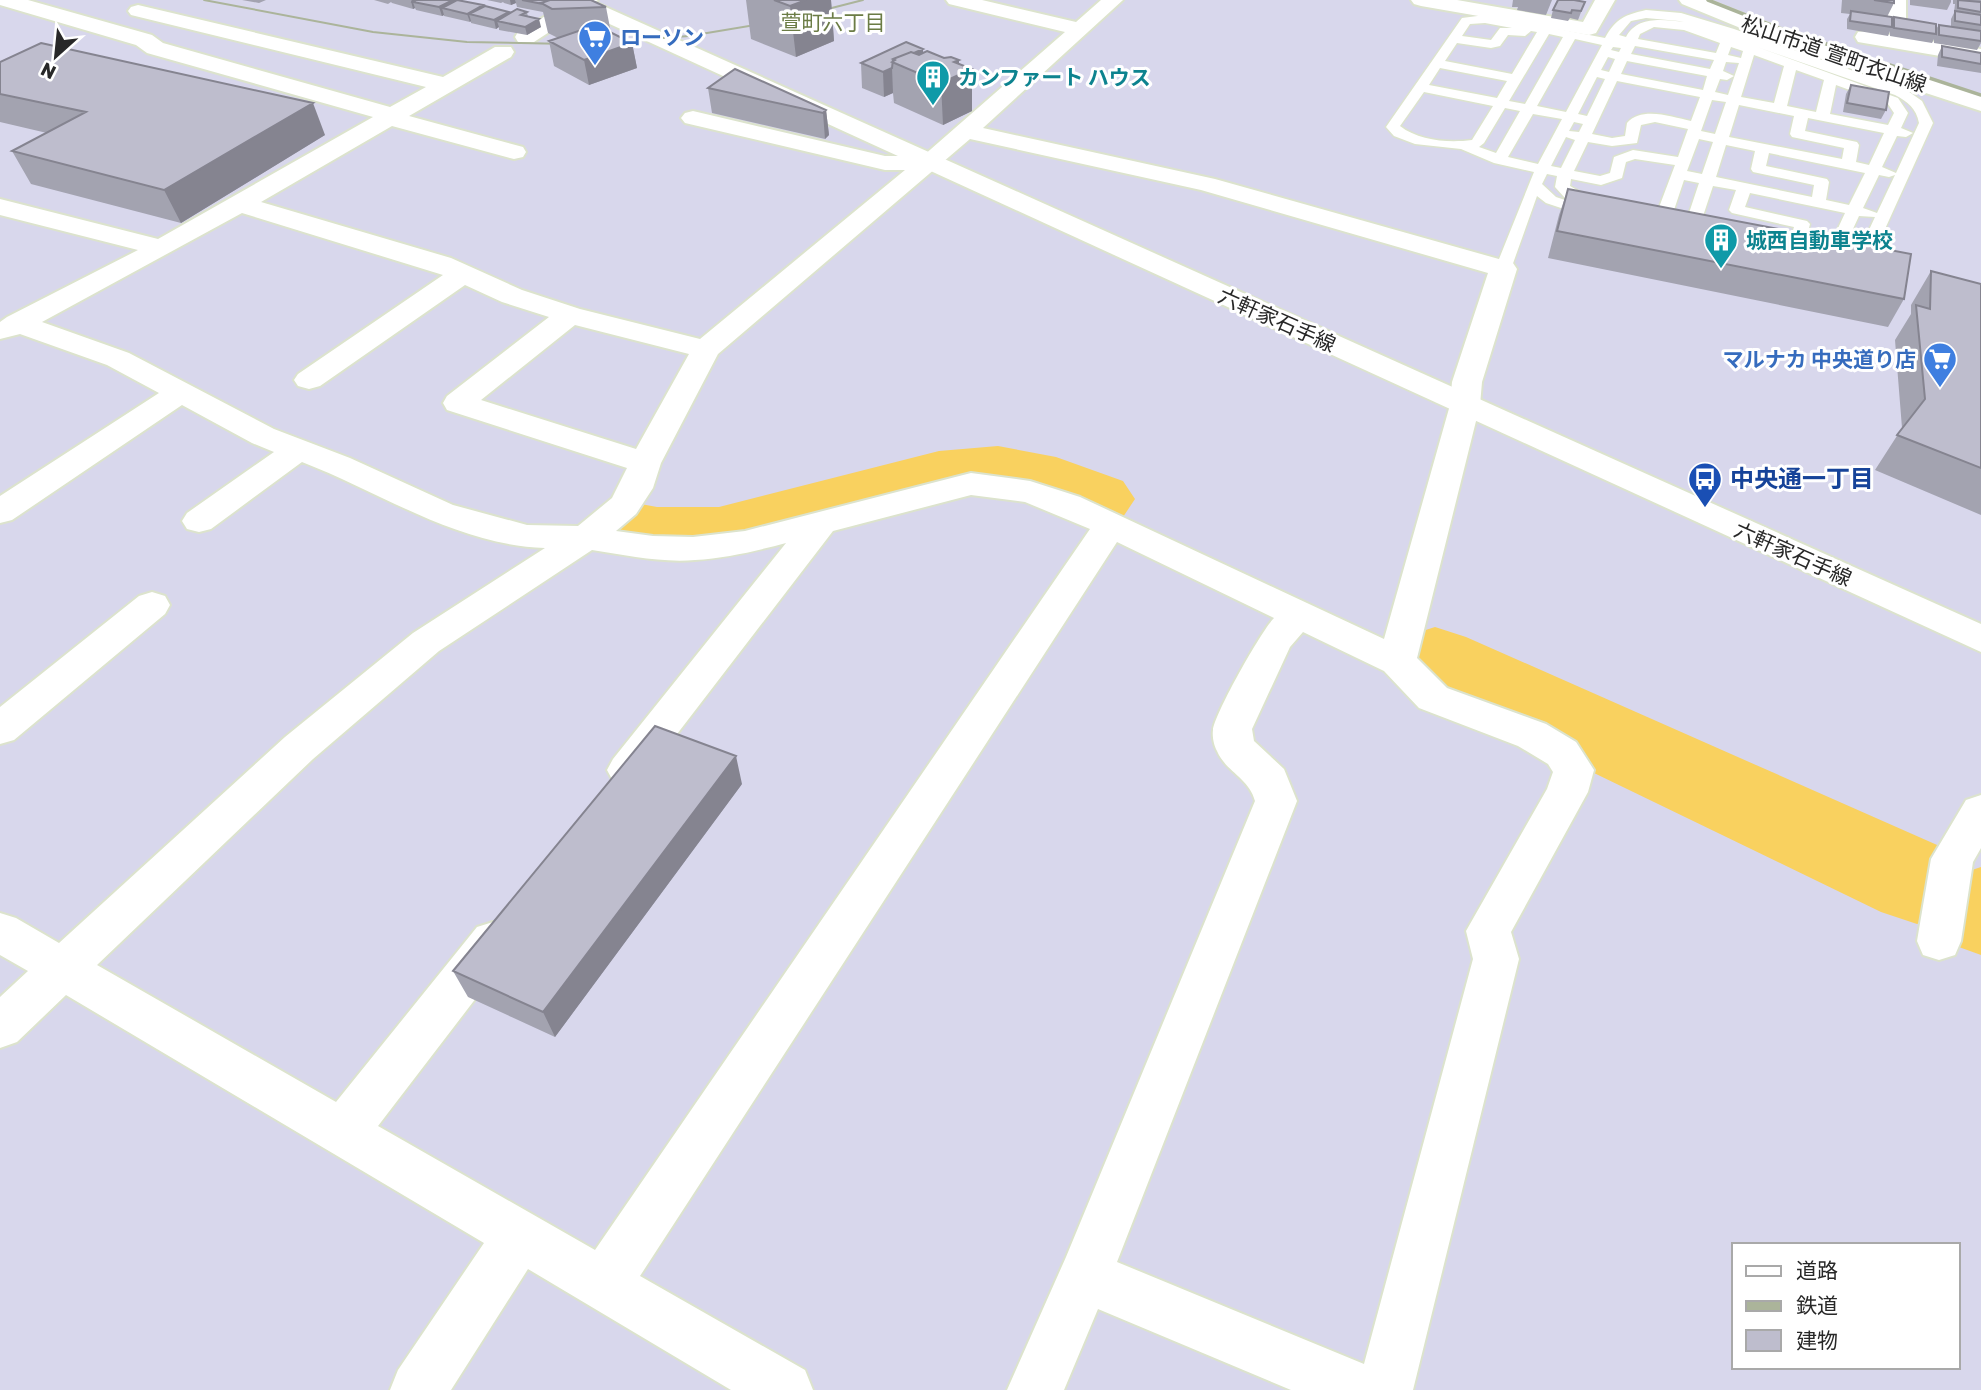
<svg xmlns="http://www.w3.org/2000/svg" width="1981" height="1390" font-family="Rubik,'Noto Sans JP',sans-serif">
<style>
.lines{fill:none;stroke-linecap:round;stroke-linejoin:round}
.river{fill:#f9d15f;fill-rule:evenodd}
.lane-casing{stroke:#dce3cd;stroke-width:3}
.street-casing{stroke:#dce3cd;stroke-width:4}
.secondary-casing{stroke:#dce3cd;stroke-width:4}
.lane{fill:#fff;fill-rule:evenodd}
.street{fill:#fff;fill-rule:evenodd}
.secondary{fill:#fff;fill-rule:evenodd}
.tram{stroke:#abb49a;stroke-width:2}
.rail{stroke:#abb49a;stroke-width:3.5}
.wall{fill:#a3a3b0}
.shaded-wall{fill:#858490}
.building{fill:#bebdcd;stroke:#858490;stroke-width:2}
.labels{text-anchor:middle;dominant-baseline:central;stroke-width:6;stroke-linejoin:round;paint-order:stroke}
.far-neighbourhood-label{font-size:21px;fill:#6b7c45;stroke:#fff}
.far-shop-label{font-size:21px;font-weight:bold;fill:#366cbe;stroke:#fff;text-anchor:start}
.far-street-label{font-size:21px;fill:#282828;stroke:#fff}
.far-culture-label{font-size:21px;font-weight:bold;fill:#0d838f;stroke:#fff;text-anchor:start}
.transit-label{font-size:24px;font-weight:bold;fill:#164399;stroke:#fff;text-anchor:start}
</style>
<rect width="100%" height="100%" fill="#d8d7ec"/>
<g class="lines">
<path class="river" d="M998,446L1056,457L1123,481L1135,499L1123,517L1096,524L1069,517L1015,495L989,493L941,499L719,559H657L602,546L590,528L602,510L630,502L657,507H719L939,451Z
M1435,627L1466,637L1953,852L1963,873L1981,867V955L1945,942L1933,919L1917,924L1881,912L1404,681L1391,659L1404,637Z"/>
<g class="lane-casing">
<path id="lane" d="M1646,10L1681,13L1734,29L1905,89L1922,101L1933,123L1875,251C1863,259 1847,269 1835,258L1862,245L1875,217L1859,216L1845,246L1814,251L1699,228L1696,236L1690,238L1682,233L1685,225L1670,222L1665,230L1660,232L1652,227L1655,219L1565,198L1555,187L1557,176L1547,174L1542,184L1556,197L1595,210L1598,213L1590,218L1585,216L1546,203L1537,196L1511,269L1503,274L1497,272L1495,269L1534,172L1494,163L1461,149L1415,144L1394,136L1386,127L1462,18L1485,15L1605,38C1616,18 1625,15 1646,10ZM1646,18L1679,21L1684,22C1664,20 1638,15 1626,37L1619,35L1631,21ZM1485,23L1512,28H1500L1491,40L1462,36L1470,24ZM1654,27L1684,30L1720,43L1716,53L1638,39L1640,34ZM1531,31L1537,32L1512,74L1445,61L1457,43L1491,48L1500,46L1508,35L1525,36ZM1549,34L1563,37L1525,104L1509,101ZM1575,39L1602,45L1566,112L1537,106ZM1635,46L1714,60L1710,69L1631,54ZM1613,47L1621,48L1619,52L1611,50ZM1731,47L1743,51L1741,58L1728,55ZM1757,47L1895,95C1908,102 1916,108 1919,123L1896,173L1882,167L1897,136L1906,137L1913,133L1901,128L1908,113L1898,98ZM1754,55L1784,66L1774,103L1741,97ZM1608,57L1615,59L1609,72L1601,70ZM1627,61L1707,76L1703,90L1621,74ZM1726,62L1739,63L1728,95L1715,92L1720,79L1727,80L1734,76L1723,71ZM1440,68L1507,81L1497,98L1429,85ZM1796,70L1824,80L1816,112L1787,106ZM1597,77L1605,79L1587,116L1578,114ZM1617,81L1700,97L1691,121C1672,117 1642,106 1627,123L1625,136L1612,138L1592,134ZM1836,85L1888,104L1894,113L1888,125L1830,114ZM1424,92L1493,106L1472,140C1449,143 1419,141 1400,126ZM1712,100L1726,102L1715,134L1701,131ZM1739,105L1794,116L1790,134L1792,137L1844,148L1842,159L1729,137ZM1505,108L1520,111L1496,153L1479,147L1484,143ZM1533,114L1562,119L1538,164L1508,157ZM1808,118L1884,133L1869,165L1856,162L1859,145L1857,142L1805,131ZM1574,122L1583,124L1579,132L1569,131ZM1655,122L1688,129L1678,157L1633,150L1614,157L1610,173L1600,176L1574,171L1588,142L1612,146L1637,143L1641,125ZM1566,137L1575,140L1561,168L1551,166ZM1699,139L1713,142L1702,174L1687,171ZM1726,145L1755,151L1751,169L1753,172L1814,185L1812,197L1716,177ZM1769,153L1865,173L1849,205L1826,200L1829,182L1827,179L1766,166ZM1635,159L1675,165L1658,210L1587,196L1570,186L1571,179L1601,185L1622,178L1626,162ZM1879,175L1889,177L1895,175L1877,213L1863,208ZM1684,180L1699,183L1688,216L1673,213ZM1713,186L1736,190L1729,210L1732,213L1794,227L1791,237L1702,219ZM1750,193L1845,213L1833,239L1806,240L1810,224L1807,221L1745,207Z"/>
</g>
<g class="street-casing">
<path id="street" d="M0,0H28L152,35L163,43L390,107L426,87L131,15L128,11L131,7L138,5L443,77L495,47H511L514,52L511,57L409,116L523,147L526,152L523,157L514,159L392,126L261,202L451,258L522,290L580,309L700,339L905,170H885L685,123L681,118L685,113L693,111L885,156H923L1065,32L949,4L946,0H982L1076,22L1101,0H1123L983,128L1215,179L1513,263L1517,269L1482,382L1480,405L1417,658L1447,688L1546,724L1576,742L1594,770L1588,792L1511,932L1519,959L1413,1390H1291L1098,1309L1064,1390H1007L1066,1257L1255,801C1249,778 1226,772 1217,751C1214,746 1212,737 1213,730C1214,715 1261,631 1274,618L1117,542L640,1276L805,1370L813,1390H731L528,1269L451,1390H390L398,1370L484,1243L66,995L17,1042L0,1048V997L28,971L0,955V913L16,918L59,943L285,737L413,633L545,548C457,545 382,493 302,462L211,529L199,532L187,529L182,521L187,513L274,452L252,443L182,405L12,520L0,523V496L159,393L107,365L20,334L0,339V322L7,317L138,250L0,215V199L158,239L373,117L147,53L136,45L0,5ZM970,139L1201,190L1488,273L1452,382L1450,405L1384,639L1080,497L1030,481L971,473L745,531L693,537L653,536L616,531L636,514L653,488L661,463L718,354ZM242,213L443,275L298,374L294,380L298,386L309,389L320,386L465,285L502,302L549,317L447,396L443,403L447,410L627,468L612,498L578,526L527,525L453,505L350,458L274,429L129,353L42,322ZM575,325L689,354L636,449L481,400ZM971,495L1025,502L1090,529L595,1250L378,1126L509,955L515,941L509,927L493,922L477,927L336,1102L97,965L313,759L439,651L592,550C626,555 661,563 695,560C726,558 756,551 786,543L613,759L607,770L613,781L627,786L641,781L833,531ZM1303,632L1384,671L1419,708L1518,746L1548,764L1553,772L1547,789L1466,931L1473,959L1364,1364L1117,1262L1297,801L1284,769L1254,741L1252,729L1290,647Z
M573,0H598L534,42H518L515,37L518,32Z
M1411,0H1457L1583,22L1595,0H1615L1596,33L1589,35L1421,6L1414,4Z
M1679,0H1707L1810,40L1981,96V111L1794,50L1682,4Z
M1886,0H1906V24L1902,28H1888L1884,24Z
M1866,31L1981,49V63L1858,42L1855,37L1858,32Z
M152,592L165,596L170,605L165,614L14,740L0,744V707L139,596Z
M1981,795V848L1973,862L1961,941L1955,955L1939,960L1923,955L1917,941L1931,859L1966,800Z"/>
</g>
<g class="secondary-casing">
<path id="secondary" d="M563,0H590L1981,624V652L566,4Z"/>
</g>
<use href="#lane" class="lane"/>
<use href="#street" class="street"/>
<use href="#secondary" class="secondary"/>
<path class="tram" d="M204,0L373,32L467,42L569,44
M812,13L863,0
M608,42L689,36L767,23"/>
<path class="rail" d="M1708,0L1781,29L1981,95"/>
</g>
<path class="wall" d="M242,0H266L259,3Z
M374,0H455L483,7L509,12L510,14L527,12L528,17L541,27L527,35L499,30V27L496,29L471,23V21L470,22L444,16V15L442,16L416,10L415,8L413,9L392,3L391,2L388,4Z
M487,0H543L606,7L611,33L632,43L637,68L589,85L554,66L549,41L558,38L548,33L543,12L517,7L516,3L511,5L504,3L503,2L501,3Z
M746,0H831L834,41L796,57L751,39Z
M1513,0H1552L1546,15L1517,10L1518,7H1512Z
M1842,0H1894V3L1887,17L1892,22L1894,17L1936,29L1939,25L1951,26V19L1954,13L1955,4H1953V0H1981V43L1977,50L1934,43V39L1932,43L1890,36V31L1888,36L1847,29V19L1850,14L1841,13Z
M1910,0H1951V2L1947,10L1910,5Z
M1585,2L1578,20L1570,18L1568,21L1551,18L1553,10Z
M1942,46L1981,53V73L1937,66L1938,55Z
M923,53L972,69V111L943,125L894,103L893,93L884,97L862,88L861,63Z
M0,62L325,135L181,223L31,184L12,151L47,133L0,122Z
M1851,85L1886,110L1881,119L1843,112L1846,94Z
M708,88L826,110L829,135L825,139L712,113Z
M1568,189L1904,299L1888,327L1548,258L1559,215Z
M1931,271L1981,284V515L1875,470L1902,428L1895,340L1911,314V305Z
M742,784L555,1037L468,997L453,971Z"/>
<path class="shaded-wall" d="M412,0H425L413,2L415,8L413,9L411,1Z
M453,0H455L457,8H442L444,15L442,16L439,7Z
M510,0H515L516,3L511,5Z
M806,0H831L834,41L796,57L790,6Z
M483,5L485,14H469L471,21L470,22L467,14Z
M509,12L512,20L497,21L499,27L496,29L494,20Z
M539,19L541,27L527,35L525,27Z
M632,43L637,68L589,85L584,60Z
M923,49L924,73L906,57Z
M959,60V75L972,69V111L943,125L941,83L954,62Z
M892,68L893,93L884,97L883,72Z
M313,103L325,135L181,223L164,190Z
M826,110L829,135L825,139L823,113Z
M736,756L742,784L555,1037L543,1012Z"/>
<path class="building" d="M416,0H453L439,7L413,2Z
M457,0L483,5L467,14L442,8Z
M522,0H543L547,1L541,3L543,4Z
M550,0H591L606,7L552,9L541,3Z
M774,0H806L790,6Z
M1558,0H1574L1585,2L1581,11L1572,10L1571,13L1553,10Z
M1874,0H1894V3Z
M1958,0L1981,2V12L1958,8Z
M485,6L509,12L494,20L469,14Z
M517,9L527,12L521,15L539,19L525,27L497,21Z
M1851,11L1892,17V27L1850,21Z
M1955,11L1981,15V25L1955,21Z
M1894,17L1936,24V34L1894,28Z
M596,25L632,43L584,60L549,41Z
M1939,25L1981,31V41L1939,35Z
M906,42L923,49L914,53L911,52L893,59L892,68L883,72L861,63Z
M41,43L313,103L164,190L12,151L86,112L0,94V62Z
M1942,46L1981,53V64L1942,57Z
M927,51L944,58L951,57L959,60L954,62L972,69L941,83L892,62L895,60L893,59L911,52L919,55Z
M735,69L826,110L823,113L708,88Z
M1851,85L1889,92L1886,110L1847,103Z
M1568,189L1911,254L1904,299L1557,231Z
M1931,271L1981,284V468L1897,435L1925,399L1916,305L1930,309Z
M655,726L736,756L543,1012L453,971Z"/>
<defs>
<g id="supermarket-pin" transform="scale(1.75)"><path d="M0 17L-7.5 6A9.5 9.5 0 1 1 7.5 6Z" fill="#3f7fe0" stroke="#fff"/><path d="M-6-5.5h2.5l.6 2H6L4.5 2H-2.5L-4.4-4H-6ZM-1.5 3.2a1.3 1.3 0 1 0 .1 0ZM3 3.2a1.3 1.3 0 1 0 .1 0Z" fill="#fff"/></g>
<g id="building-pin" transform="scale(1.75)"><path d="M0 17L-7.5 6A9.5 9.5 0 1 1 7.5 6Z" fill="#0f9aa8" stroke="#fff"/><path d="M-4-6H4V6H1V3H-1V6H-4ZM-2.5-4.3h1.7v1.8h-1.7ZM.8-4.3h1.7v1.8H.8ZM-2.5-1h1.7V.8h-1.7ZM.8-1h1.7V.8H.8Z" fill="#fff"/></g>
<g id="bus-pin" transform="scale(1.75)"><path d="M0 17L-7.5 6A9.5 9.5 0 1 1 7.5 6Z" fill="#1a4fb4" stroke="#fff"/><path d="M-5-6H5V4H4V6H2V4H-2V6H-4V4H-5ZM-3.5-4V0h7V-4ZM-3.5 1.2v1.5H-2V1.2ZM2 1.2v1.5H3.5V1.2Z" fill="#fff"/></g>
</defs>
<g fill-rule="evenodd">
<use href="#supermarket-pin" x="595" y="37"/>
<use href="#building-pin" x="933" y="77"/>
<use href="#building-pin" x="1721" y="240"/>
<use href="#supermarket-pin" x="1940" y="359"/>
<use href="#bus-pin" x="1705" y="479"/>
</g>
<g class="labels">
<g class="far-neighbourhood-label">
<text x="833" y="22">萱町六丁目</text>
</g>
<g class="far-shop-label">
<text x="620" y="37">ローソン</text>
<text x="1916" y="359" text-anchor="end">マルナカ 中央道り店</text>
</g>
<g class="far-street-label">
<text transform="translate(1834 54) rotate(19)">松山市道 萱町衣山線</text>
<text transform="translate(1277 320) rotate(24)">六軒家石手線</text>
<text transform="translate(1793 554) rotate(24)">六軒家石手線</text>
</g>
<g class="far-culture-label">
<text x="958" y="77">カンファート ハウス</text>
<text x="1746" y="240">城西自動車学校</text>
</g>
<g class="transit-label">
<text x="1730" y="479">中央通一丁目</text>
</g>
</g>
<rect x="1732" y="1243" width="228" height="126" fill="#ffffff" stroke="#a9a9a9" stroke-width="2"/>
<rect x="1746" y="1266" width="35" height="10" fill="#ffffff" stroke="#a9a9a9" stroke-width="2"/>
<text x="1796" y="1278" font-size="21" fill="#282828">道路</text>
<rect x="1746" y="1301" width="35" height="10" fill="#abb49a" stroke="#a9a9a9" stroke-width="2"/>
<text x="1796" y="1313" font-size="21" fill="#282828">鉄道</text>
<rect x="1746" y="1330" width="35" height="21" fill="#bebdcd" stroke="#a9a9a9" stroke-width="2"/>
<text x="1796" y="1348" font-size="21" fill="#282828">建物</text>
<g transform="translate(56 56) rotate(207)" stroke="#ffffff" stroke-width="5" paint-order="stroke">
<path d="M0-5L12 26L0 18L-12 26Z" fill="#282828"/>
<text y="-10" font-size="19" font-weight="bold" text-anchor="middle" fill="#282828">N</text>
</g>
</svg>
